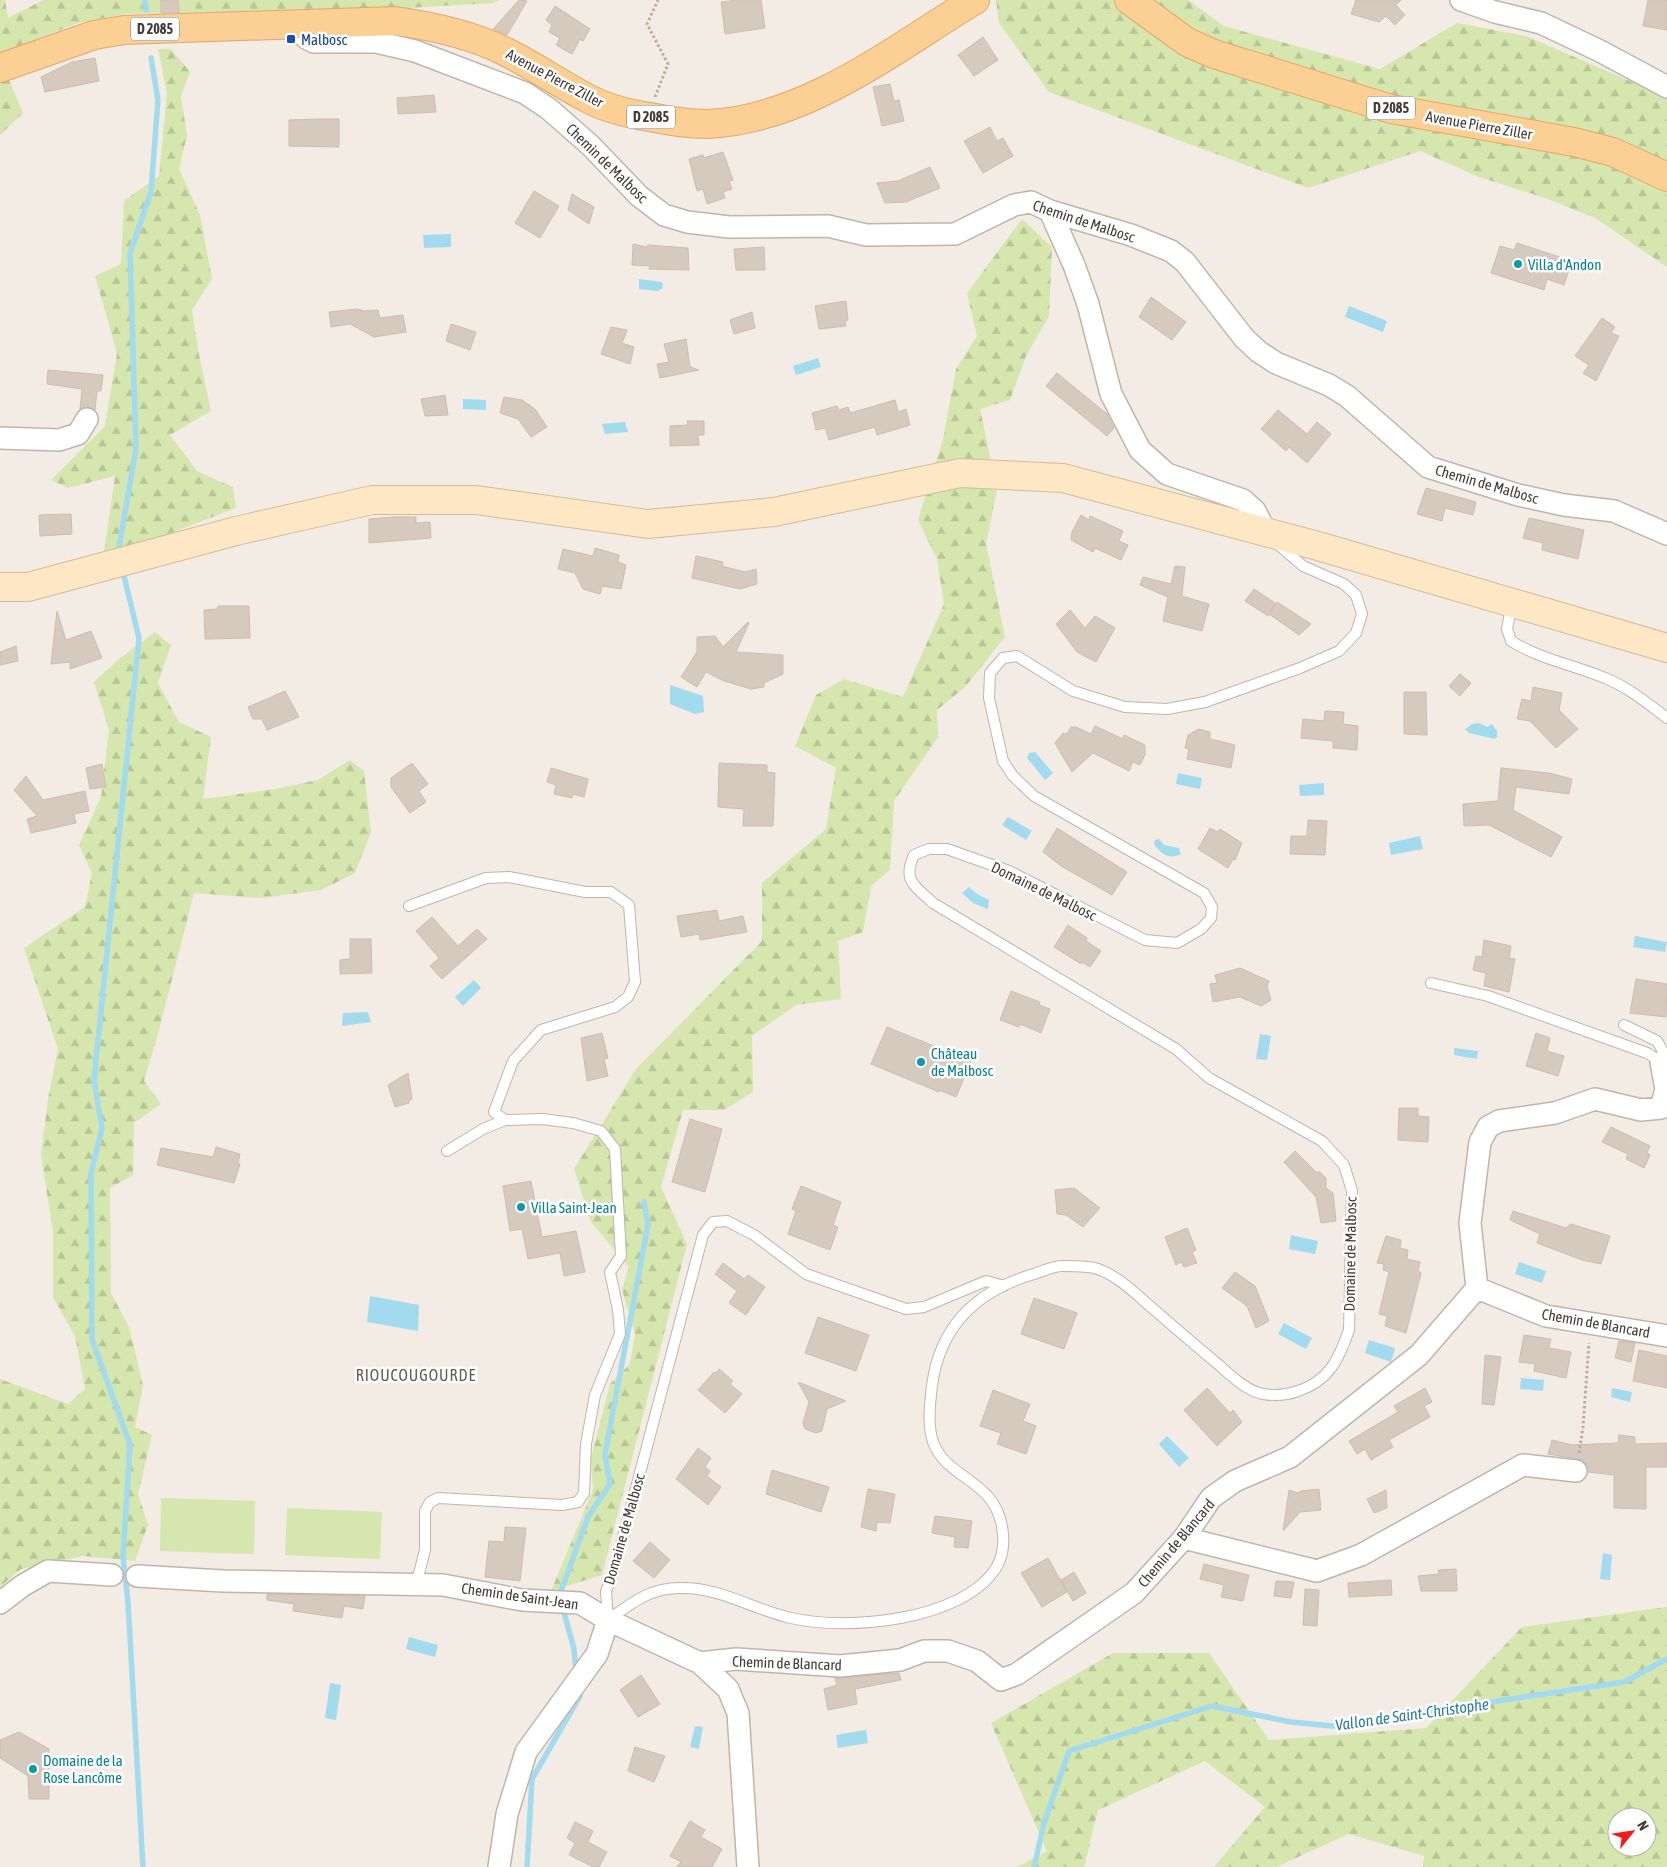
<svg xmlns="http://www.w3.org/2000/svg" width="1667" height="1867" font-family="'Asap Condensed',sans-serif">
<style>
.grass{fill:#d5e6ae}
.forest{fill:url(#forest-firs);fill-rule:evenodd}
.water{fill:#a2daee}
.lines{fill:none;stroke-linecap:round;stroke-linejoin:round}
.stream{stroke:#a2daee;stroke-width:5.5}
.building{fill:#d6c9be;stroke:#cebdae}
.lane-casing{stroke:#c0b5ab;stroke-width:12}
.street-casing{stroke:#c0b5ab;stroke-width:24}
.secondary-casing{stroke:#d4bb98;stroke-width:30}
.primary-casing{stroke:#e0a965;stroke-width:30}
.path{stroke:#bfac99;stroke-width:3;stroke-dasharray:2.5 2.5;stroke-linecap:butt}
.lane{stroke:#fff;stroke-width:10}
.street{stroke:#fff;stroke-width:21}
.secondary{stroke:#fde7c4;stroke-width:28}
.primary{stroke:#fccf94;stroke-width:28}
.transit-dot{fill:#1a4fb4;stroke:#fff;stroke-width:2}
.culture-dot{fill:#0f9aa8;stroke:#fff;stroke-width:2}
.labels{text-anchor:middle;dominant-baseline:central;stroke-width:5;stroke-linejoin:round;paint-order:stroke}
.shield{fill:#fff;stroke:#7c7672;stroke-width:1}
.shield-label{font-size:14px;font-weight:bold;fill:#443c35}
.transit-label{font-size:15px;fill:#164399;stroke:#fff;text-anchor:start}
.street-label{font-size:15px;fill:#443c35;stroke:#fff}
.culture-label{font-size:15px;fill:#0d838f;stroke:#fff;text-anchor:start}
.neighbourhood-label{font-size:16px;letter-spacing:1px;fill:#67584c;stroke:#fff}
.water-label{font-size:16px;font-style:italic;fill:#2e7f9d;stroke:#fff}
</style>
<defs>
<pattern id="forest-firs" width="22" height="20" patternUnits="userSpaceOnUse" patternTransform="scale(1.25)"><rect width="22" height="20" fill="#d5e6ae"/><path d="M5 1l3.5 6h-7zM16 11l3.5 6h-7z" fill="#b8c696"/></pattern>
</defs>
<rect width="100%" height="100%" fill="#f2ece5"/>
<path class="grass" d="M161,1498L255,1501L254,1554L160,1551Z
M287,1508L382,1512L380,1559L285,1555Z"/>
<path class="forest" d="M0,0H5L8,18L43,0H499L493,3L390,9L126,14L78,23L0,54Z
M996,0H1188L1224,26L1380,69L1457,23L1526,36L1667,97V267L1595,218L1545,198L1479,177L1420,151L1308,188L1049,92L999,23Z
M158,49H171L190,72L181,96L187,135L179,169L200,215L212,279L192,310L199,355L211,411L170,435L197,471L233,487L236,508L103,559L115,476L68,488L51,480L105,426L117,353L95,276L121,264L124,201L159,176L167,93Z
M0,59L23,113L0,135Z
M1022,219L1052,247L1049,316L1026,356L1010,400L980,409L997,490L986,544L1005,637L965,687L937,710L938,737L894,801L890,870L871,886L863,932L838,941L841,999L796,1005L752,1036L753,1092L724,1110H683L661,1187L687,1244L602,1575L551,1591L593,1490L591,1458L610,1384L630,1364L635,1334L622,1290L629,1267L591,1222L574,1169L636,1069L762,941V883L826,829L836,768L795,746L816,695L844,679L903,697L944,604L937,559L918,520L943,439L956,369L977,336L967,293Z
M155,632L171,645L158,683L179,722L211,737L203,799L275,789L318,780L350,760L364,771L371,832L355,873L321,890L261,898L194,893L159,1030L144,1081L161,1104L134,1123L133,1175L110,1188L111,1293L129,1327L143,1385L135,1427L152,1435L138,1494L148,1525L135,1561L83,1556L21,1569L0,1587V1379L68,1404L85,1389L75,1336L53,1297V1232L41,1155L48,1099L58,1049L24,948L85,907L92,873L79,845L101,797L109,730L94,682L119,659Z
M1667,1607V1867H1423L1424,1856L1349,1834L1276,1867H1214L1265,1807L1205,1761L1098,1810L1084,1867H1017L1047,1851L991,1723L1113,1653H1209L1269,1740L1426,1728L1522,1627ZM1617,1817H1647V1847H1617Z"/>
<path class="water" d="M451,234V247L424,248L423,235Z
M639,279L662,282L663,288L658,291L639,289Z
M1349,306L1387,321L1383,332L1345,317Z
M818,358L821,367L796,375L793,366Z
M463,399L486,400V410L463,409Z
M625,422L628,432L605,434L602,424Z
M670,685L703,696L704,712L695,714L670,704Z
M1479,723L1487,727L1492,724L1497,731V737L1495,739L1469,733L1465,729L1472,724Z
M1035,752L1053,773L1045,780L1027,758L1029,753Z
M1178,773L1202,778L1200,789L1176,784Z
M1324,783V795L1300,796L1299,785Z
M1008,817L1032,831L1026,840L1002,825Z
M1420,836L1423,849L1391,855L1389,843Z
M1159,839L1164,845L1179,848L1181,854C1169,860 1161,854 1154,844L1155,840Z
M969,887L977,894L989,900L988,909L973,903L962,893Z
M1635,936L1667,942L1665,952L1633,947Z
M474,980L481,988L463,1006L455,997Z
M368,1012L371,1022L342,1026L343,1013Z
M1260,1034L1271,1036L1267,1060L1256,1059Z
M1454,1048L1478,1051L1477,1059L1454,1055Z
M1291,1235L1318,1241L1315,1254L1289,1249Z
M1519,1262L1546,1271L1542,1283L1515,1274Z
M370,1296L419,1305L418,1331L367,1322Z
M1284,1323L1312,1338L1306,1349L1278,1334Z
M1369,1340L1395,1348L1391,1362L1365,1353Z
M1521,1378L1544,1380L1543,1391L1520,1389Z
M1612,1388L1632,1392L1630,1402L1611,1397Z
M1167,1436L1189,1458L1179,1467L1159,1444Z
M1603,1553L1612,1555L1610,1580L1600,1579Z
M409,1637L438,1645L435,1657L406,1649Z
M330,1683L341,1685L336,1720L325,1718Z
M695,1726L703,1727L699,1749L690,1747Z
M866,1730L868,1743L838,1748L836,1735Z"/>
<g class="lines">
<path class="stream" d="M145,0L146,10
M120,554L119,547L136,449L130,253L151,192L158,100L151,58
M122,568L139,638L94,1080L102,1128L91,1174L92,1339L130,1445L123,1556L128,1602L143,1867
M561,1591L588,1517L610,1484L605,1454L648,1225L644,1202
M564,1612L574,1649L576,1671
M527,1867L532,1779L580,1696
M1034,1867L1044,1823L1069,1751L1212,1706L1291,1722L1332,1726L1624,1682L1667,1659"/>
</g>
<path class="building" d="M161,0H178L179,13H161Z
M519,0L527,1L507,35L493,29Z
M738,0H761L765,28L725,34L721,2Z
M1356,0H1401L1396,5L1405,15L1395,25L1386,16L1379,22L1351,14Z
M1648,0H1667V30L1643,26Z
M555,6L590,29L583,41L580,39L572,54L556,45L560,38L549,32L552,25L546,20Z
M983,37L998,60L974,76L958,55Z
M95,58L99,81L45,92L41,77L72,62Z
M890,84L894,101L899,100L904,121L882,126L873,87Z
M434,95L436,112L398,114L397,98Z
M321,119H339V147L289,146V120Z
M990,127L997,141L1003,138L1013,156L983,173L964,141Z
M723,152L733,180L729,181L732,189L723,192L725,198L707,204L703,189L697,191L689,159L703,155L704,158Z
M930,167L940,188L906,202L885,203L877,183L898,181Z
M534,191L559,206L540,238L515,223Z
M572,194L594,207L589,224L568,210Z
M1517,243L1572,261L1564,285L1547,279L1544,290L1491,273L1500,246L1514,250Z
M633,244L646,247L648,245L688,248L689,270L649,269L650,266L632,265Z
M764,247L765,270H736L734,249Z
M1151,297L1186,322L1172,340L1139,317Z
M846,301L848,320L845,321L846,326L819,329L815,306Z
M357,309L364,311L378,310L380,318L403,315L406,332L374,337L350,324L331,327L329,312Z
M752,312L755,328L734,334L730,320Z
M1602,318L1615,327L1611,333L1619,336L1596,381L1583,373L1589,365L1575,356Z
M451,324L476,332L470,350L446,341Z
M611,327L627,330L622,343L634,347L630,364L601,354Z
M686,339L690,367L699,370L660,378L657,364L669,362L664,344Z
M48,370L103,375L101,391H97L95,410L88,407L80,409L82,389L47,384Z
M1057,373L1107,414L1114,428L1107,436L1046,386Z
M445,395L448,415L425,416L421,399Z
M504,397L522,400L535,409L547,427L531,437L518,419L500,413Z
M895,400L898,412L906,409L910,425L877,435L875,427L829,440L825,428L816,430L812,413L837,406L839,410L848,407L850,413Z
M1278,410L1307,434L1317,422L1331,434L1307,463L1289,447L1286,451L1261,429Z
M687,421H704V435H698L699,445L670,446V426L688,425Z
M1426,488L1476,502L1473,515L1445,508L1442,521L1417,514Z
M71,514L72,534L40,536L39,515Z
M1081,515L1089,520L1090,516L1123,531L1119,541L1128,545L1121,560L1095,548L1093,552L1071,540L1072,532Z
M393,517H416V523L430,522L431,538L369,543V519Z
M1529,518L1584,530L1578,559L1542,550L1543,543L1523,538Z
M595,548L619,555L618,562L626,565L621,589L602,586L600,594L583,589L575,573L558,569L563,549L593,556Z
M696,556L723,562L722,566L745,572L756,569L757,584L740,589L692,578Z
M1175,566L1185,567L1182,596L1209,604L1202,631L1163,621L1168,597L1140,585L1143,577L1171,584Z
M1254,589L1275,603L1270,612L1277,602L1311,624L1299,635L1269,614L1268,616L1245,601Z
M218,606H249L250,638L205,639L204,610L217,609Z
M1070,610L1085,628L1095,616L1115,628L1096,662L1077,652L1056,624Z
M57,611L66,640L91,631L102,658L70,669V662L51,664Z
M748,622L749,623L736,652L783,655V674L764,683V687L751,689L724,681L706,672L697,687L681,677L697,652V637L715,636L723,647Z
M16,646L18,661L0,665V652Z
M1460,674L1471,683L1460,696L1449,686Z
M1533,687L1562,693L1559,710L1578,729L1556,748L1530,721L1517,719L1522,699L1531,701Z
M285,691L299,717L267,730L262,719H253L248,707Z
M1404,692H1426L1427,735L1404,734Z
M1325,711L1344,712L1343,724L1358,726L1357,750L1333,748V741L1301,738L1303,719L1324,721Z
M1095,726L1123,739L1124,735L1145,745V755L1140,765L1133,762L1129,771L1093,753L1072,772L1055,743L1063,733L1067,734L1071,727H1076L1091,734Z
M1199,729L1210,732V739L1235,745L1231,768L1187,759L1189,749L1185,748L1188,735Z
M412,763L428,784L419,791L426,802L410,813L391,787V778Z
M719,763L767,765V772L775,773L773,826H743L744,809L718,807Z
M102,764L106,787L90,789L86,768Z
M551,768L588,779L584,797L573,794L572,798L554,794L556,785L547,782Z
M1501,768L1549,773L1572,779L1569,794L1516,787L1513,810L1562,837L1551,857L1489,825L1464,826L1463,804L1498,801Z
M26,776L43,800L85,791L89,811L74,814L76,823L31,833L27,819L37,816L14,790Z
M1308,820L1327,821L1325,855L1290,854L1291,836H1307Z
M1057,828L1127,872L1112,895L1061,866L1043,852Z
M1210,828L1218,832L1220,829L1242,843L1235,860L1233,859L1228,868L1198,849Z
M717,910L719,921L743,916L747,932L700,940L699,934L681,937L677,916Z
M432,917L458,946L477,929L487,939L442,979L430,966L439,958L416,931Z
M1068,925L1087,938L1086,941L1101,951L1090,967L1082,962L1081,964L1054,947Z
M350,939H371L372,973L340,974V960L350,959Z
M1484,940L1511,946L1509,958L1515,959L1509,992L1484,986L1486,973L1473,970L1476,956L1482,957Z
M1240,968L1269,981L1267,986L1271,1000L1261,1006L1240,997L1213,1002L1210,984L1217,983L1215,975Z
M1636,979L1667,984L1666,1017L1630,1013Z
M1011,991L1040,1002L1039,1005L1050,1009L1041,1033L1020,1024L1019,1027L1000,1020Z
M887,1027L971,1061L956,1097L939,1090V1092L871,1064Z
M602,1033L608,1058L604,1059L608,1076L587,1081L581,1038Z
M1536,1033L1550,1038L1547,1051L1564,1056L1558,1076L1526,1066Z
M408,1073L412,1099L409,1100V1103L395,1107L388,1085Z
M1399,1108H1418V1116L1429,1117L1428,1142L1398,1140Z
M690,1119L722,1129L705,1192L672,1182Z
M1611,1127L1650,1146L1647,1153L1650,1155L1644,1168L1626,1159L1628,1154L1602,1142Z
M216,1147L240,1154L238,1164H240L234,1183L157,1165L161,1148L213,1157Z
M1295,1151L1316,1172H1320L1326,1178V1188L1333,1193L1336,1221L1321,1223L1316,1197L1284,1162Z
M531,1181L542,1237L576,1231L585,1272L564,1276L560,1253L528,1259L522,1229L510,1231L503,1186Z
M801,1186L841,1202L833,1225L838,1227L830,1250L788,1234L796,1211L792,1209Z
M1074,1188L1100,1208L1083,1227L1066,1215L1057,1214L1055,1190Z
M1513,1211L1566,1228L1571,1224L1610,1236L1601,1264L1582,1260L1537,1243L1540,1234L1510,1220Z
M1187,1228L1196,1250L1192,1252L1197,1263L1184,1267L1181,1262L1176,1265L1165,1237Z
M1386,1236L1401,1240L1400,1248L1408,1250L1407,1259L1420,1262L1418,1271L1421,1273L1406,1333L1385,1326L1387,1316L1379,1314L1389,1272L1383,1270L1384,1264L1377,1263Z
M723,1263L744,1279L748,1275L765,1287L746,1315L729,1303L737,1291L715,1274Z
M1235,1272L1255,1286L1269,1321L1256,1328L1247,1306L1222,1288Z
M1034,1298L1077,1313L1064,1349L1021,1334Z
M818,1317L869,1335L856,1371L805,1353Z
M1524,1335L1551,1339L1549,1348L1571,1352L1566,1378L1534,1371L1535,1364L1519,1362Z
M1619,1341L1635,1343L1631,1362L1615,1358Z
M1639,1350L1667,1356V1388L1633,1381Z
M1485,1355L1501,1357L1494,1405L1482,1404Z
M719,1369L733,1381L730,1384L742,1394L725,1413L698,1390L714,1372L716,1373Z
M798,1382L846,1401L827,1409L822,1431L816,1433L805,1429L803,1423L809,1402Z
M1207,1388L1230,1413L1233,1410L1242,1422L1217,1446L1184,1410Z
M1425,1388L1432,1402L1424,1406L1430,1417L1389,1440L1393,1447L1371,1460L1365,1449L1357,1454L1349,1441L1398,1412L1394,1406Z
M993,1390L1030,1404L1023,1421L1036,1426L1026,1454L997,1444L1001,1433L980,1426Z
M1619,1435L1635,1437V1444L1667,1443V1467H1646V1509L1614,1508V1475L1588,1472L1584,1461L1578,1459L1548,1454L1552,1440L1572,1445L1618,1443Z
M698,1448L711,1458L705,1467L710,1471L707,1476L721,1487L708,1505L676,1479Z
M772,1470L829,1487L821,1512L766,1494Z
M868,1489L895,1494L890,1523L877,1522L876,1531L861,1527Z
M1319,1489L1321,1510L1300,1512L1283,1531L1289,1490L1298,1493L1301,1491Z
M1386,1490L1387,1508L1374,1513L1367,1499Z
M935,1516L972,1521L968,1548L954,1547L955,1537L932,1533Z
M505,1527L526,1528L520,1581L485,1577L489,1541L504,1542Z
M650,1542L670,1560L654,1578L633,1561Z
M1048,1558L1067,1592L1042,1607L1021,1573Z
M1204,1564L1249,1575L1243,1601L1221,1597L1224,1585L1200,1579Z
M1456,1569L1457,1591H1421L1418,1576L1439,1574L1438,1570Z
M1074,1572L1086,1593L1073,1601L1061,1580Z
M1391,1580L1392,1595L1349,1597L1348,1583Z
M1276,1581L1294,1582L1291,1598L1274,1596Z
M1305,1589L1319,1590L1317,1626L1303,1625Z
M267,1594L365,1596L363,1609L344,1606L342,1618L293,1611L294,1604L267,1600Z
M899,1673L901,1680L855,1689L857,1704L828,1710L824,1689L837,1685L835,1678Z
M641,1675L660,1704L638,1717L620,1690Z
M19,1732L49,1749V1799H29L28,1776L0,1758V1740Z
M635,1747L665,1756L654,1782L628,1771Z
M690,1821L705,1830L701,1837L722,1849L712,1867H676L681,1862L670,1856Z
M575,1822L593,1831L588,1842L607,1852L599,1867H593L569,1855L575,1843L567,1838Z"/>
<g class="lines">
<g class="lane-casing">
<path id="lane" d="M1512,603L1507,629L1511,641C1540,659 1574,665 1605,678C1628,687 1647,703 1667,718
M409,906L486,878L509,877L585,892H611L629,905L635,982L628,997L615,1007L541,1030L513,1061L494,1112L505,1120L542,1119L573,1123L601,1131L615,1149L621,1256L610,1272L618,1310L620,1334L595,1395L586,1444L584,1493L578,1502L562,1505L438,1498L430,1502L425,1511V1550L416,1585
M1431,983L1488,996L1647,1053L1661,1062L1664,1053L1657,1041L1624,1025
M447,1151L483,1129L505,1120
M608,1620C633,1602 651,1587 683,1588C721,1588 755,1610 791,1618C847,1631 962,1621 996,1568C1002,1558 1004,1545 1003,1534C998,1478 948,1482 933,1442C928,1427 929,1411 931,1395C936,1331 972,1292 1034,1274C1043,1271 1053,1266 1063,1266C1073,1266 1089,1266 1098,1269C1118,1276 1136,1294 1151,1307C1174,1327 1196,1346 1219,1365C1231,1376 1247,1391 1263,1394C1276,1396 1287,1395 1298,1391C1329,1381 1339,1359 1349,1330L1352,1191L1344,1165L1322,1141L1209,1078L1176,1049L933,903C915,886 902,881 914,855L929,849H947L1009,871L1145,940L1177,943L1201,929L1211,918L1212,907L1204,893L1034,796L1013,776L1003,761L989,698L990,673L1003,658L1017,656L1073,691L1125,707L1167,709L1205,702L1300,668L1339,651L1356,633L1362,614L1356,595L1344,584L1303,566L1275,542
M608,1620L606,1591L614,1571L703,1235L713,1222L727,1221L754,1235L806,1274L906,1309L924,1307L986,1281L1004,1286"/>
</g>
<g class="street-casing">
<path id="street" d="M1461,0L1495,12L1541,23L1600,51L1667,87
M300,23L306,38L314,42H376L415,51L525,93L549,109L591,146L639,196L664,215L687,222L729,227L828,226L866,235L955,234L1014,205L1031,202L1050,211L1131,235L1171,251L1185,262L1244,338L1259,352L1276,363L1329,385L1347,396L1428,467L1518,495L1564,505L1614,511L1667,534
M1050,211L1074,265L1088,304L1111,394L1140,450L1167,474L1243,500L1255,511L1265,531
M0,438L59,440L78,434L87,419
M1477,1288L1470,1223L1480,1142L1488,1127L1499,1121L1555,1113L1595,1099L1641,1110L1661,1108L1666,1089L1661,1062
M1184,1538L1317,1571L1361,1555L1523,1465L1576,1471
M137,1576L223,1581L443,1585L522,1600L580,1603L608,1620L700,1663L728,1689L738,1713L748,1867
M0,1603L22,1586L48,1571L112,1575
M700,1663L736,1659L840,1666L900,1660L924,1651H948L977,1661L1001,1680L1017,1674L1134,1593L1184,1538L1211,1498L1235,1481L1290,1457L1419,1355L1477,1288L1546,1316L1667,1336
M499,1867L507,1814L526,1752L597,1654L608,1620"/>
</g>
<g class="secondary-casing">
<path id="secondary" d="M0,587H28L236,531L372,500H476L648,524L774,512L960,473L1063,478L1318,546L1667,648"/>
</g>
<g class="primary-casing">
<path id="primary" d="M1129,0L1187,42L1214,54L1391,109L1574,142L1613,152L1667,177
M0,68L94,35L124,30L395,21C432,26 470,34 504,51C533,65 560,84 589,99C608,109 630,114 650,117C669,121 688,124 707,124C806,120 894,49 975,0"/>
</g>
<path class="path" d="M655,97L668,64L647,24L658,0
M1579,1453L1583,1427L1589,1343"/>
<use href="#lane" class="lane"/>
<use href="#street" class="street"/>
<use href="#secondary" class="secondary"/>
<use href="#primary" class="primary"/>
</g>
<rect class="transit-dot" x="286" y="34" width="10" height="10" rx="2.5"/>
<g class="culture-dot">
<circle cx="1518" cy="264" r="5"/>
<circle cx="921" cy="1062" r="5"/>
<circle cx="521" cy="1207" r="5"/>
<circle cx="33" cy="1769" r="5"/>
</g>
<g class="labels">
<g class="shield">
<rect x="131" y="17.5" width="48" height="23" rx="4"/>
<rect x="1367" y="96.5" width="48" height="23" rx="4"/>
<rect x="627" y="105.5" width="48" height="23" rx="4"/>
</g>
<g class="shield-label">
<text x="155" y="29">D 2085</text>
<text x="1391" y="108">D 2085</text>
<text x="651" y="117">D 2085</text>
</g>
<g class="transit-label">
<text x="301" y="39">Malbosc</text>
</g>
<g class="street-label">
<text transform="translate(555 78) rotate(28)">Avenue Pierre Ziller</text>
<text transform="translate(1479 125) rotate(10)">Avenue Pierre Ziller</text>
<text transform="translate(607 163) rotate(44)">Chemin de Malbosc</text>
<text transform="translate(1084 221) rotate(18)">Chemin de Malbosc</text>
<text transform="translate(1487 484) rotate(16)">Chemin de Malbosc</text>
<text transform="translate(1044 891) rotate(26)">Domaine de Malbosc</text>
<text transform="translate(1350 1254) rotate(-89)">Domaine de Malbosc</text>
<text transform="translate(1596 1323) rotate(10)">Chemin de Blancard</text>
<text transform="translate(624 1529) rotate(-74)">Domaine de Malbosc</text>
<text transform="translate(1176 1543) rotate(-50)">Chemin de Blancard</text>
<text transform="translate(520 1596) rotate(8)">Chemin de Saint-Jean</text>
<text transform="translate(787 1663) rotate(2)">Chemin de Blancard</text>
</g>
<g class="culture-label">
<text x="1528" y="264">Villa d'Andon</text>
<text x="931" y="1053">Château<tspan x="931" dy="17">de Malbosc</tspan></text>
<text x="531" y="1207">Villa Saint-Jean</text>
<text x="43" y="1760">Domaine de la<tspan x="43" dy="17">Rose Lancôme</tspan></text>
</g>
<g class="neighbourhood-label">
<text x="416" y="1375">RIOUCOUGOURDE</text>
</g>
<g class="water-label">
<text transform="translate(1412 1714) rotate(-8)">Vallon de Saint-Christophe</text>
</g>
</g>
<g transform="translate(1632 1832) rotate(60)"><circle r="24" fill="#ffffff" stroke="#b4b1ae"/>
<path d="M0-4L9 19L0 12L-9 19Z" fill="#f51919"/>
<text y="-8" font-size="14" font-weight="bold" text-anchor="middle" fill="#443c35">N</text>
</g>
</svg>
